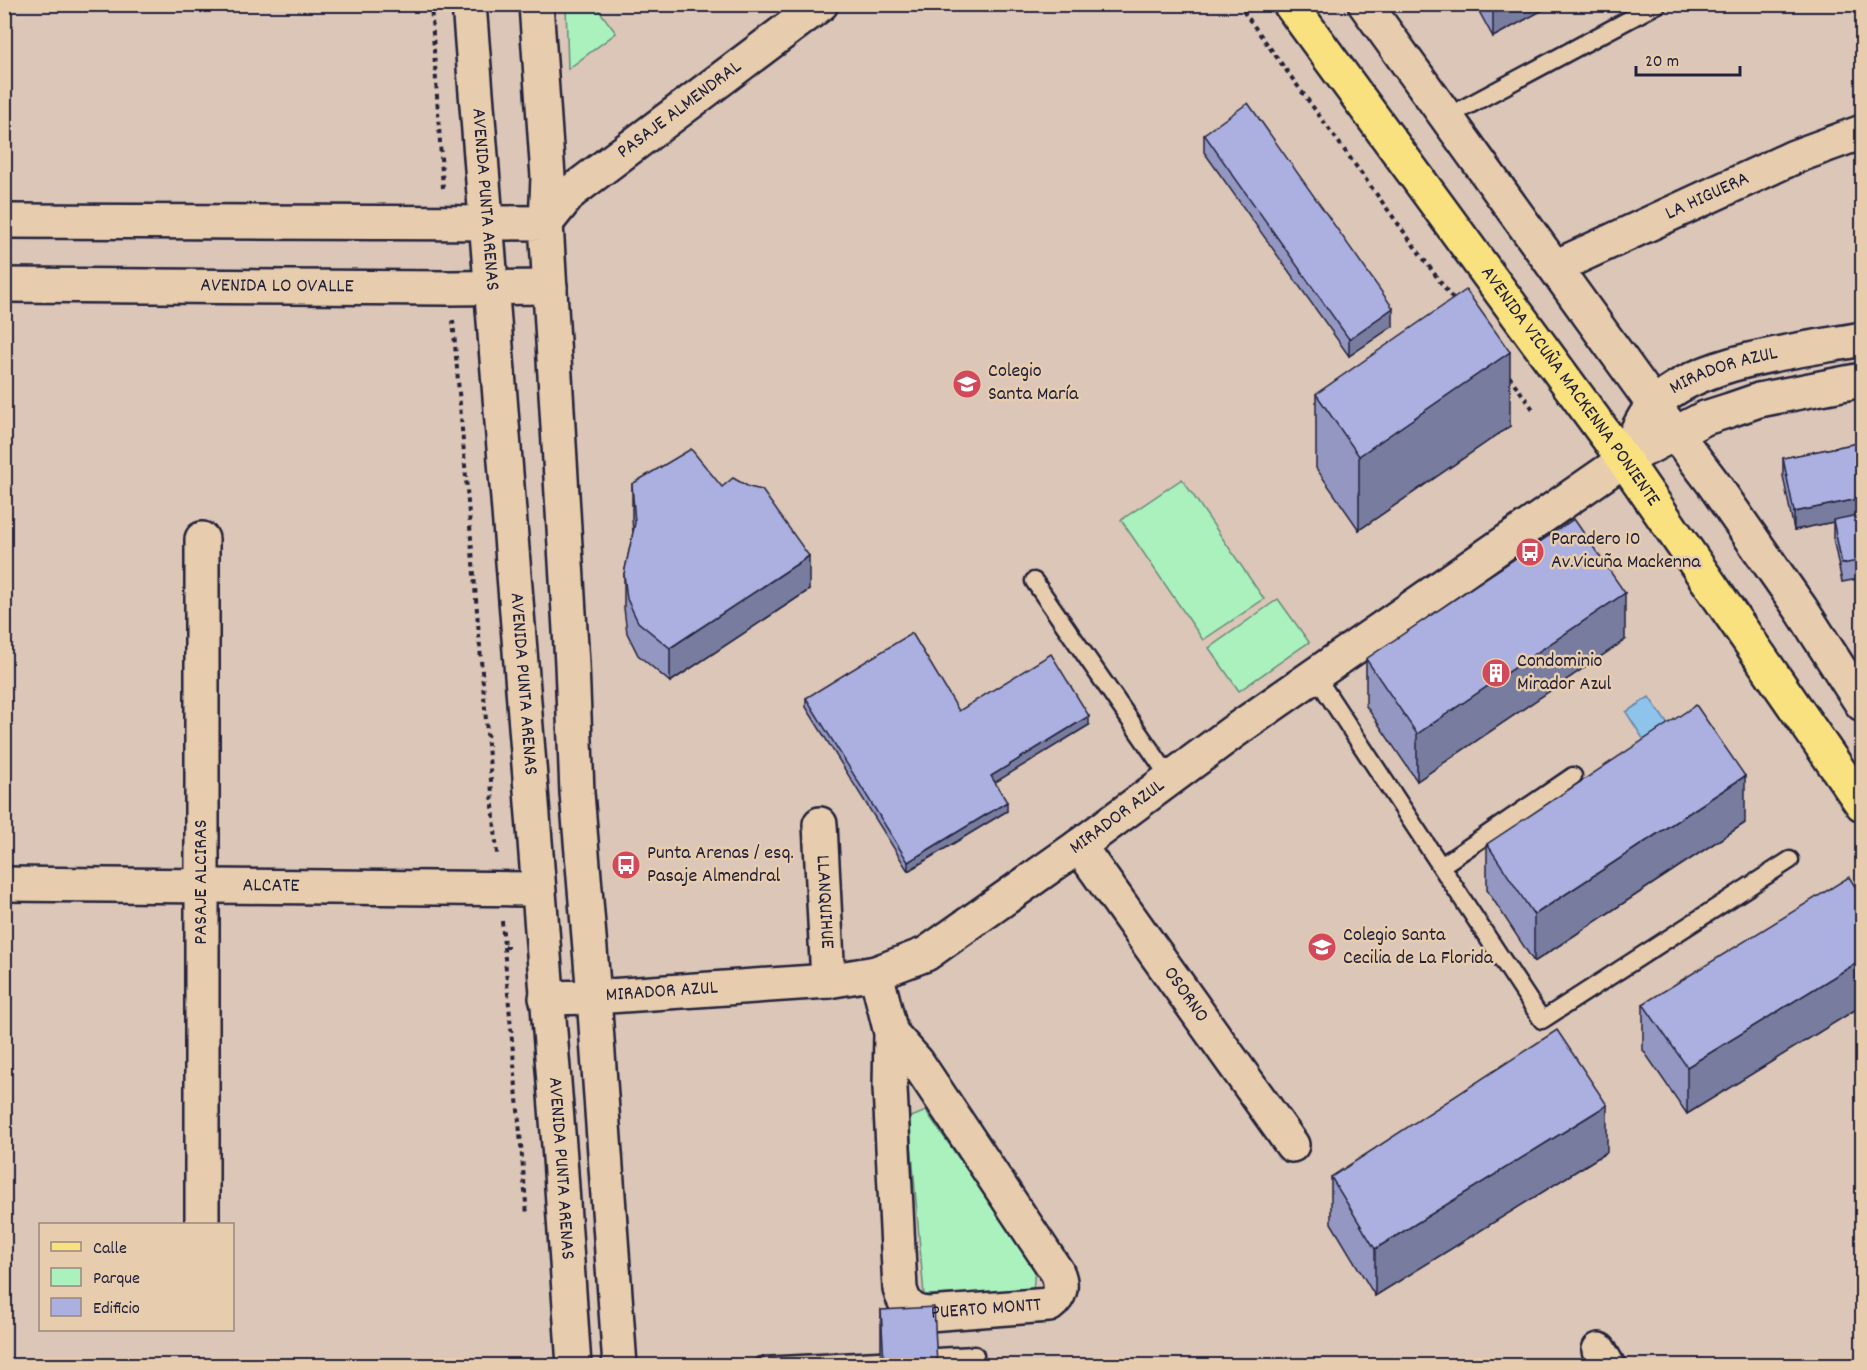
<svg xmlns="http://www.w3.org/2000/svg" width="1867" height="1370" font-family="Dekko,sans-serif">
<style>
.green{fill:#aaf1bd;stroke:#668a7c;stroke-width:1.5}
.water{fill:#8ec4eb;stroke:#6383a5;stroke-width:1.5}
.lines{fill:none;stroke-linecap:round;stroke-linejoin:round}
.lane-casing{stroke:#22223b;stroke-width:21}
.street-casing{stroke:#22223b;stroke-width:38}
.secondary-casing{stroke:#22223b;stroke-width:38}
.primary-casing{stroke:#22223b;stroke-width:38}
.path{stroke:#22223b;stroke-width:4;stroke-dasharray:4.5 4.5;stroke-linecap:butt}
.lane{stroke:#e7ccae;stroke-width:16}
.street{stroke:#e7ccae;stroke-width:33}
.secondary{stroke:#e7ccae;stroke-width:33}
.primary{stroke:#fae180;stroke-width:33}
.wall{fill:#9397c2;stroke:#22223b;stroke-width:1.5}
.shaded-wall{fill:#787b9e;stroke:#22223b;stroke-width:1.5}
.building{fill:#abb0e1;stroke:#22223b;stroke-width:1.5}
.labels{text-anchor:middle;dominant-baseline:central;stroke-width:5;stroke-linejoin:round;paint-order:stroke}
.street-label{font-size:20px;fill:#22223b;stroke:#e7ccae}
.poi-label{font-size:20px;fill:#22223b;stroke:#e7ccae;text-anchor:start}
</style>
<rect width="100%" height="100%" fill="#dbc6b8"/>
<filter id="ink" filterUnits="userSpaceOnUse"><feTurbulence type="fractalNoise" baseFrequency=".0167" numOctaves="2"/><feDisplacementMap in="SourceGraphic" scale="12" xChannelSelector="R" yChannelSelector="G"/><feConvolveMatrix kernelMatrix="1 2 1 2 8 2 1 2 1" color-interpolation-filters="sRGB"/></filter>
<g filter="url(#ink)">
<path class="green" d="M566,5H595L616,33L568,69Z
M1182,479L1264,599L1203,640L1121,520Z
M1278,599L1309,642L1239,691L1209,648Z
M926,1111L1035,1268L1033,1292L924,1295L909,1118Z"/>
<path class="water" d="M1649,697L1673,732L1649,748L1626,712Z"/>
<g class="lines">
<g class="lane-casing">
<path id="lane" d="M1447,117L1658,4
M1034,581L1170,778
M1315,675L1542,1020L1790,860
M1441,866L1573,776
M762,1366L975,1355V1366"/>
</g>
<g class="street-casing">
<g id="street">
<path d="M536,4L548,177L546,223"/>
<path id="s1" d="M546,223L571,192L821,4"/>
<path id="s2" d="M1555,267L1794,157L1862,132"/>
<path d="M202,539V1224"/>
<path id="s3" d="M820,824L828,981"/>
<path id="s4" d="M1079,846L1292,1145"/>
<path id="s5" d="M4,884L538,889"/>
<path id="s6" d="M876,973L891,1033L890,1088L900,1289C904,1305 912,1313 929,1314L1049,1305C1061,1296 1063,1285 1057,1272L917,1062L891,1033"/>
<path d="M1599,1350L1608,1366"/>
</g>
</g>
<g class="secondary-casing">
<g id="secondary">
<path id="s7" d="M469,4L560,1158L574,1366"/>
<path d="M1365,4L1654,405L1713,483L1801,609L1862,704"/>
<path d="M4,221L546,223L572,664L577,793L594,997L620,1366"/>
<path id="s8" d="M4,285L450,288L550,287"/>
<path id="s9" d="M1624,460C1633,442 1640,419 1655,404C1701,359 1800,351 1862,339"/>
<path id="s10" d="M546,998L594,997L828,981L876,973L926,954L1079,846L1233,732L1624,460L1705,418L1730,410L1759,400L1862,380"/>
</g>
</g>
<g class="primary-casing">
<g id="primary">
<path id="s11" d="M1290,4L1624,460L1862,804"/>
</g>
</g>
<path class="path" d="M431,4L443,188
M1238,4L1455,302
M453,320L497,854
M1509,376L1535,412
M502,921L504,947H509
M504,947L527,1215"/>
<use href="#lane" class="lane"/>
<use href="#street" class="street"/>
<use href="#secondary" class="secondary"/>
<use href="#primary" class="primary"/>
</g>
<path class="wall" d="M1475,4H1554L1493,37Z
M1204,134L1393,326L1349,356L1204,152Z
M1316,394L1510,426L1359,530L1316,468Z
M1863,442V578L1842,582L1833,538V522L1794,530L1783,476V458Z
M632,484L809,590L670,682L638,655L627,633L624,608V574L633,533L632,518Z
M1625,640L1417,781L1366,706V659Z
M806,698L959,711L1089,725L995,782L1007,811L908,871L806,707Z
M1745,823L1534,962L1487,890V844Z
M1863,899V1005L1687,1114L1643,1050V1004Z
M1607,1152L1375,1296L1331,1223V1177Z
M881,1310L937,1365L881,1362Z"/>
<path class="shaded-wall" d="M1493,4H1554L1493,37Z
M1393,308V326L1349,356V339Z
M1510,352V426L1359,530V456Z
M1863,498V516L1794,530V512Z
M809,556V590L670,682V648Z
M1625,593V640L1417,781V734Z
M1089,716V725L991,785V776Z
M1745,776V823L1534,962V915Z
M1007,802V811L908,871V862Z
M1863,959V1005L1687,1114V1067Z
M1607,1105V1152L1375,1296V1249Z"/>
<path class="building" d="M1248,103L1393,308L1349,339L1204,134Z
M1466,290L1510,352L1359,456L1316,394Z
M1863,442V498L1794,512L1783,458Z
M691,449L722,487L733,478L749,487L762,490L809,556L670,648L638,622L627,599L624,574L635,523L632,484Z
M1863,514V560L1842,564L1833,520Z
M1574,519L1625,593L1417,734L1366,659Z
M912,633L959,711L1051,654L1089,716L991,776L1007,802L908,862L806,698Z
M1696,705L1745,776L1534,915L1487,844Z
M1849,877L1863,899V959L1687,1067L1643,1004Z
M1557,1030L1607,1105L1375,1249L1331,1177Z
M934,1307L937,1365H860V1362H884L881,1310Z"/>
</g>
<defs>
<g id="school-disc" transform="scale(1.5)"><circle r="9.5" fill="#d1495b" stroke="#e7ccae"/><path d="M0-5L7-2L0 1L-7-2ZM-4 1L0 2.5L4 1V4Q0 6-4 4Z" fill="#fff"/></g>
<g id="bus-disc" transform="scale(1.5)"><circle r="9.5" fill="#d1495b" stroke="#e7ccae"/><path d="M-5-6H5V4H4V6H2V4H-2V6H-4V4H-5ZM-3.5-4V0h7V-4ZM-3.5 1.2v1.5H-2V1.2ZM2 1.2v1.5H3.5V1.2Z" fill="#fff"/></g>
<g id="building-disc" transform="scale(1.5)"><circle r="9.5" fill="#d1495b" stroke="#e7ccae"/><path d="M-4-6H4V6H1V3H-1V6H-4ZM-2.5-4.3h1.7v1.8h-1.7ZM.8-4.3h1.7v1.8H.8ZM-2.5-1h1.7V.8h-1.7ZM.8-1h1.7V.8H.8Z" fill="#fff"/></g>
</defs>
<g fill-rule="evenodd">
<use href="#school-disc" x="967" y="384"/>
<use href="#bus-disc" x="1530" y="552"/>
<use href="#building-disc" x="1496" y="673"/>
<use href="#bus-disc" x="626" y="865"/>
<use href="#school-disc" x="1322" y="947"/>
</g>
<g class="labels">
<g class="street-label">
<text stroke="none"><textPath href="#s1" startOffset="176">PASAJE ALMENDRAL</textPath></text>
<text stroke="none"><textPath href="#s2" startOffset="168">LA HIGUERA</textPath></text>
<text stroke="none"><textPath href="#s7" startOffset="196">AVENIDA PUNTA ARENAS</textPath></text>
<text stroke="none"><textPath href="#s8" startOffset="273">AVENIDA LO OVALLE</textPath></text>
<text stroke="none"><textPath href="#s9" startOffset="142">MIRADOR AZUL</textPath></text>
<text stroke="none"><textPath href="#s11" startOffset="474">AVENIDA VICUÑA MACKENNA PONIENTE</textPath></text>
<text stroke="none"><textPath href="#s7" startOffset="682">AVENIDA PUNTA ARENAS</textPath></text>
<text stroke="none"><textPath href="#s10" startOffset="620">MIRADOR AZUL</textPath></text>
<text transform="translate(202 882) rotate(-90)">PASAJE ALCIRAS</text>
<text stroke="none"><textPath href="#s5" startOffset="267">ALCATE</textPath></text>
<text stroke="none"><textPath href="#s3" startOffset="78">LLANQUIHUE</textPath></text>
<text stroke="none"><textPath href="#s10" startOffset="116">MIRADOR AZUL</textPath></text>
<text stroke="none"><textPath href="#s4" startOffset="183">OSORNO</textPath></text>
<text stroke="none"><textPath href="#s7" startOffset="1168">AVENIDA PUNTA ARENAS</textPath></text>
<text stroke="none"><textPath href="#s6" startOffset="417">PUERTO MONTT</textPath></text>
</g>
<g class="poi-label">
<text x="988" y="372">Colegio<tspan x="988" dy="23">Santa María</tspan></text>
<text x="1551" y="540">Paradero 10<tspan x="1551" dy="23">Av.Vicuña Mackenna</tspan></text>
<text x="1517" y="662">Condominio<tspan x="1517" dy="23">Mirador Azul</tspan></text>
<text x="647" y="854">Punta Arenas / esq.<tspan x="647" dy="23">Pasaje Almendral</tspan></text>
<text x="1343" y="936">Colegio Santa<tspan x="1343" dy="23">Cecilia de La Florida</tspan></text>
</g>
</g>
<rect width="1867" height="1370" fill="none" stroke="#e7ccae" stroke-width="24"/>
<rect x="12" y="12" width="1843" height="1346" fill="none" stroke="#22223b" stroke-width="2" filter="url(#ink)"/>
<rect x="39" y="1223" width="195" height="108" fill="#e7ccae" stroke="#988880" stroke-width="1.5"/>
<rect x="51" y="1242" width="30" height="9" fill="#fae180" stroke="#988880" stroke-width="1.5"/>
<text x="93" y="1253" font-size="18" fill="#22223b">Calle</text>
<rect x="51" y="1268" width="30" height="18" fill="#aaf1bd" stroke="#988880" stroke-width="1.5"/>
<text x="93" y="1283" font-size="18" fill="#22223b">Parque</text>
<rect x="51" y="1298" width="30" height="18" fill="#abb0e1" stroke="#988880" stroke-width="1.5"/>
<text x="93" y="1313" font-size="18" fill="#22223b">Edificio</text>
<path d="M1636 66v9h104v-9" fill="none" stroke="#22223b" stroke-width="3"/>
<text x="1645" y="66" font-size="18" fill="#22223b" stroke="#e7ccae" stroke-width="4.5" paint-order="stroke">20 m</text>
</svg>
